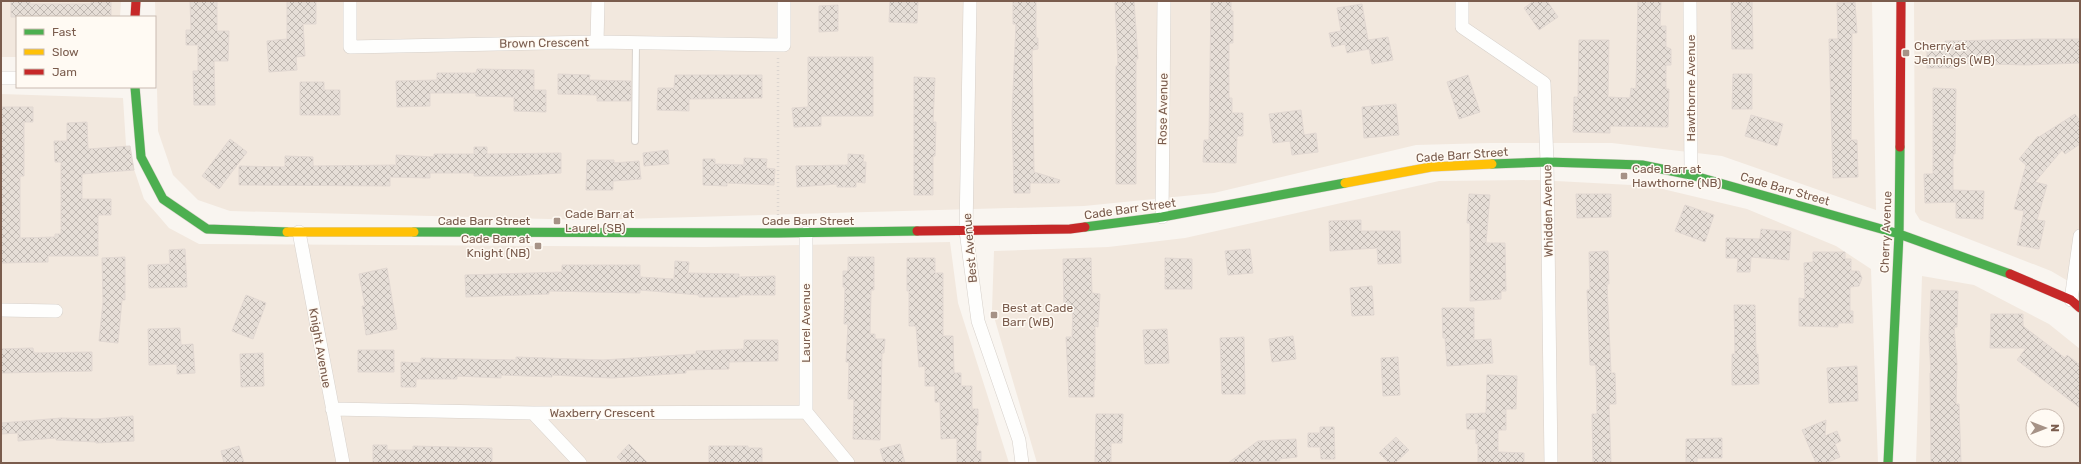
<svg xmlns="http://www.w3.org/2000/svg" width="2081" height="464" font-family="Rubik,sans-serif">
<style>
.residential{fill:#f2e8de;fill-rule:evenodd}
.building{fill:url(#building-cross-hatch);stroke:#e2d8d2}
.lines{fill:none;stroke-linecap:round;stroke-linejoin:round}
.lane-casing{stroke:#d7d1cb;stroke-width:8}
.street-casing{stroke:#d7d1cb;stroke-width:14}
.fast-casing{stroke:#d9d2cb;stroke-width:10}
.slow-casing{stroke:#d9d2cb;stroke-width:10}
.jam-casing{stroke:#d9d2cb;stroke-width:10}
.path{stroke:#dcd5d0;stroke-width:2.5;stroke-dasharray:1 3;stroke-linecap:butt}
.lane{stroke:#fefefd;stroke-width:6}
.street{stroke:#fefefd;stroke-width:13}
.fast{stroke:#4caf50;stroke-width:9}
.slow{stroke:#ffc107;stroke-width:9}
.jam{stroke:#c62828;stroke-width:9}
.poi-dot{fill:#a69286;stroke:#fffaf3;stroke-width:1.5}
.labels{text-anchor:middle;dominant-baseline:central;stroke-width:3;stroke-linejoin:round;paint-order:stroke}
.street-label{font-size:12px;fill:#7a5c4d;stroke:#fffaf3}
.poi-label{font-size:12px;fill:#7a5c4d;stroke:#fffaf3;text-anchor:start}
</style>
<defs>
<pattern id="building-cross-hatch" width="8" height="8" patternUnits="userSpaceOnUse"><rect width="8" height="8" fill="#e6ded7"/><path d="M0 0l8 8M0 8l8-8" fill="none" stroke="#bfb7b1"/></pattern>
</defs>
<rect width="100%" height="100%" fill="#f9f5f0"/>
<path class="residential" d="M1,1H121L120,17H17V57H1Z
M155,1H1872L1876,210L1722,156L1612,143H1490L1416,145L1214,193L1084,206L589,220L230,211L198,200L173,175L158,131Z
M1914,1H2080V288L2051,271L1920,220L1915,212Z
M1,94L123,98L126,145L144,199L169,228L199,244L705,247L950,242L958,303L1009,463H1Z
M1537,180L1650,186L1747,209L1836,246L1871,269L1878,463H1037L992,310L994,251L1108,247L1185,238L1439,181Z
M1922,276L1974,285L2049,324L2080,349V463H1916ZM2033,416H2057V440H2033Z"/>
<path class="building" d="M11,1H30V4H91V1H111V17H11Z
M190,1H217V31H229L228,61H214L215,105H194L193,71H198V45H186V30H191Z
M287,1H316V24H303L305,56L296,57L297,70L269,72L267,41L287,39Z
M890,1H918L917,23L889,22Z
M1013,1H1036V38H1038V49L1032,50L1034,172L1060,180L1059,183H1030V193H1014L1012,114L1016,24H1013Z
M1115,1H1134L1138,59H1136V184H1116V66H1118Z
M1211,1H1231V11H1233V43H1229V98H1232V113H1243V136H1237L1236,163L1203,162L1204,140H1209Z
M1534,1H1547L1558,17L1539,30L1524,8Z
M1638,1H1661L1660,26H1666V47L1671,49V65H1666V89H1669L1668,127L1610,126V133L1573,132L1574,97H1578L1579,40H1609L1608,97L1630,98L1631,88L1636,89Z
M1731,1H1752L1753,49H1732Z
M1855,2L1857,33H1852L1851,140H1857L1858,177L1833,178L1829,39H1838L1837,3Z
M1362,4L1368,40L1388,37L1393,60L1372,64L1369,49L1347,53L1345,44L1332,47L1329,33L1341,31L1337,8Z
M838,5V31L819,32V6Z
M2039,39H2080V63L2026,65L1955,63V68H1927V46H1945V41Z
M808,57H873V116H821V126L794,127L792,108L808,107Z
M477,69L534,70V90H546V112L514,111V97L476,96V93H430V106L397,107L396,81L437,80V73H476Z
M558,74L590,75L589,80L631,81V101H597V95L558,94Z
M1733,74H1752V109H1732Z
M675,75H762V98L689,99V111L657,110L658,88H674Z
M1468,75L1480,112L1459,119L1447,82Z
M914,77L935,78L933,122H936L935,156H933V195H914Z
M300,82H324V90H340V115H300Z
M1933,88L1956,89L1955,154H1953V190L1984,191L1983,219L1956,218V202L1925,203L1924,174H1933Z
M1396,104L1399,135L1364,138L1362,107Z
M1,107H33V122H24V176H20V238L55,237V234H61V162H55L54,141H67V123L87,122L88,149L130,146L134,170L82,174V199H111V215H98V256H48V262L1,263Z
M1301,110L1304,135L1316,133L1318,152L1292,155L1290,141L1273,143L1269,114Z
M2075,114L2080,121V144L2065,154L2062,150L2035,182L2047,185L2037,220L2045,221L2039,249L2017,245L2024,211L2014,209L2026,165L2019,159L2038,136L2039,137Z
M1751,115L1783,124L1777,146L1745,136Z
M230,139L247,152L219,189L202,176Z
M474,147H487V154L561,153V173L508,176H474V173H430V178L390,177V186L239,185V166L285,167V156L313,157V166L396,165V155L434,157V154H474Z
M668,150L669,164L644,166L643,153Z
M848,154L864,155L863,162H866L865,183L856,182V187H837V184L797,187L796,166L848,165Z
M744,158L767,159L766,168L775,169L774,185L727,183V186L703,185V159H715V164L744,165Z
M587,160H614V163L639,161L641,179L613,181V190H586Z
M1469,194L1490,195L1486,243H1505L1506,291H1501V299L1470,301V223H1467Z
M1576,194H1611V217L1577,218Z
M1685,205L1714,215L1705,242L1675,231Z
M1361,220V231H1400L1401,263L1378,264L1377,248L1330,251L1329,221Z
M1761,229L1791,232L1789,260L1751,257L1750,272H1737L1738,258H1726V238L1760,239Z
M185,249L187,287L149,288L148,265L170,264L169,250Z
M1250,249L1253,273L1228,275L1225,251Z
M1608,251L1609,284H1607L1611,373H1615L1616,404H1609L1611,463H1593L1592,414H1597L1596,365H1590L1587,290H1590L1589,252Z
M1813,252H1845V259H1851V271H1859L1862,278L1859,286L1850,287V311H1853V323H1838V327L1799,326V298L1805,299L1804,263L1813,262Z
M125,257V300H122L118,343L99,341L103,302L102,258Z
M848,257H874V290H871L870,334H875V339H885L884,353H882L880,440L853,439L854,399H848L849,362H846L848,324H844L845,287H843V271H848Z
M907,258H935V273H943V336H953L954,373H961V386H972V409H978V425L976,426V451H981V463H957V438L941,439L940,402H935V386H925V366L919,367L916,326H909V291H907Z
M1091,258L1092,293L1100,294L1098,327L1095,326V380H1094V397H1069L1066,337H1072L1073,308L1064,307L1063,259Z
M1165,258L1192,259V289H1165Z
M675,261L689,262L688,273L739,274V277L775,276V295H739V297H699V295L640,290V293L549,291V294L466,297L465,275L562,272V265H640V277L674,279Z
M387,268L397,329L366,335L362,306H365L359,274Z
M1372,286L1374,315L1352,316L1350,288Z
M1931,290L1958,291L1957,327H1954L1957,364L1956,404H1959L1961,463H1931L1930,373L1931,374L1929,337Z
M246,295L266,303L253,339L232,331Z
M1734,305H1755L1756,354H1758L1759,384L1732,385V354H1735Z
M1442,308H1474V340L1491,339L1493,363L1447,366L1445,338H1443Z
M1991,314H2023V326L2065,358L2067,355L2080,365V408L2017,360L2026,348H1990Z
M180,328L181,345L193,344L195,373L177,374V364L149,365L148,329Z
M1167,329L1169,363L1145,364L1143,330Z
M1293,336L1296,359L1272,362L1269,339Z
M1244,337L1245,394H1222L1220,338Z
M744,340H778V361L729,362V369L686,370V373L612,378L552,375V377L501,375V378L457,376V379H416V387H401V362L421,363V358L516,360V357L603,360L649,357L696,354V351L744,349Z
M33,348L34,353L92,352V371L1,373V349Z
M358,350H394V372H358Z
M263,353L264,386L241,387L240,354Z
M1398,357L1400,395L1383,396L1381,358Z
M1857,366L1858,401L1829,403L1827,368Z
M1487,375L1517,376L1516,409H1506V430H1498V452L1524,453V463H1478V443L1476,444V429H1467L1466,414L1486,413Z
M1096,414H1123L1122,443H1111V463H1095Z
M133,416L134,441L96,443V442L56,440V438L18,441V433L1,434V423L61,418L95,419Z
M1826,420L1825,436L1837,431L1841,441L1835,444L1840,457L1826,463H1816L1802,430Z
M1320,427H1334L1335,459H1321L1320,447H1308V433H1320Z
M1396,437L1409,450L1395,463H1389L1379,453Z
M1722,438V458H1697V463H1686V439Z
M1296,439L1297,457L1279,459L1280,461L1228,463L1258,441Z
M629,444L648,463H623L617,457Z
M900,444L905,463H884L880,449Z
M373,445H387V450H413V446L492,448V463H373Z
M239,446L244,463H224L221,451Z
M709,446H748V448H762V463H709Z"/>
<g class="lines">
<g class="lane-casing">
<path id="lane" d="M635,141L636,42"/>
</g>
<g class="street-casing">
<path id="street" d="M350,1V47L597,42L784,45V1
M970,1L966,231L978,321L1019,440L1022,463
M1462,1V27L1544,83L1547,162L1551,463
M1690,1L1691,175
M597,42L598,1
M1,78H17
M1162,217L1164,1
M299,232L343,463
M806,233V412
M2071,300L2080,236
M1,310L56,311
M332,409L533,413L806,412
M806,412L848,463
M533,413L580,463"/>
</g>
<g class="fast-casing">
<path id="fast" d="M135,87L141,157L163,199L207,229L287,232
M1492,164L1547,162L1642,165L1691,175L1899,234L2010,274
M1085,227L1162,217L1345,183
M414,232L778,233L917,231
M1888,463L1899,234L1900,147"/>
</g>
<g class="slow-casing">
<path id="slow" d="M1345,183L1431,167L1492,164
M287,232H414"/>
</g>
<g class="jam-casing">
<path id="jam" d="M135,17L136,1
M1900,147L1901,1
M917,231L1070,229L1085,227
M2010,274L2071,300L2080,308"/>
</g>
<path class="path" d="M778,58V219"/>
<use href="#lane" class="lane"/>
<use href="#street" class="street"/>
<use href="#fast" class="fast"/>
<use href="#slow" class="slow"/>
<use href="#jam" class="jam"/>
</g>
<g class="poi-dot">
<rect x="1902" y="49" width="8" height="8" rx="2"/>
<rect x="1620" y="172" width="8" height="8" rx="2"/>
<rect x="553" y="217" width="8" height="8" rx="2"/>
<rect x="534" y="242" width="8" height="8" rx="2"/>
<rect x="990" y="311" width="8" height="8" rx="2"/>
</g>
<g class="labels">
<g class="street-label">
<text transform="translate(544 43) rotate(-1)">Brown Crescent</text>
<text transform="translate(1691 88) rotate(-90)">Hawthorne Avenue</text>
<text transform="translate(1163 109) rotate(-89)">Rose Avenue</text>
<text transform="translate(1462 155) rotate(-4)">Cade Barr Street</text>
<text transform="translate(1785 189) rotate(16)">Cade Barr Street</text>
<text transform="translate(1130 209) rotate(-8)">Cade Barr Street</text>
<text transform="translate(1548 211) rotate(-91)">Whidden Avenue</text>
<text x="484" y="221">Cade Barr Street</text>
<text x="808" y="221">Cade Barr Street</text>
<text transform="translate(1886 232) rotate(-88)">Cherry Avenue</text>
<text transform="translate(970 248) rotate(-95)">Best Avenue</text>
<text transform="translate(806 323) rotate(-90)">Laurel Avenue</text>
<text transform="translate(320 348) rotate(80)">Knight Avenue</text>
<text x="602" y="413">Waxberry Crescent</text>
</g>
<g class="poi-label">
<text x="1914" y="46">Cherry at<tspan x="1914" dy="14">Jennings (WB)</tspan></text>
<text x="1632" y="169">Cade Barr at<tspan x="1632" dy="14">Hawthorne (NB)</tspan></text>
<text x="565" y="214">Cade Barr at<tspan x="565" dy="14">Laurel (SB)</tspan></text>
<text x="530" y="239" text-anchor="end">Cade Barr at<tspan x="530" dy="14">Knight (NB)</tspan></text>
<text x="1002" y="308">Best at Cade<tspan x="1002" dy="14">Barr (WB)</tspan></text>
</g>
</g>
<rect width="2081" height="464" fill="none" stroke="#7a5c4d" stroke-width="4"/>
<rect x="16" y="16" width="140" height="72" fill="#fffaf3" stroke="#cabbb1"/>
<rect x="24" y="29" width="20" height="6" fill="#4caf50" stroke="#cabbb1"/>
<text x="52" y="36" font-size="12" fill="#7a5c4d">Fast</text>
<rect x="24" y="49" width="20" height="6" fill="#ffc107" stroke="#cabbb1"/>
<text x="52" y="56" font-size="12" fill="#7a5c4d">Slow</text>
<rect x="24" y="69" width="20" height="6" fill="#c62828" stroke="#cabbb1"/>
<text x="52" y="76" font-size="12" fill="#7a5c4d">Jam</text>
<g transform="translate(2045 428) rotate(90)"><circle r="19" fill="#fffaf3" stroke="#cabbb1"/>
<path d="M0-3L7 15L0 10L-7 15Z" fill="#a69286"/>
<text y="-6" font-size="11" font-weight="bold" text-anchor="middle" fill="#7a5c4d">N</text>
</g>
</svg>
